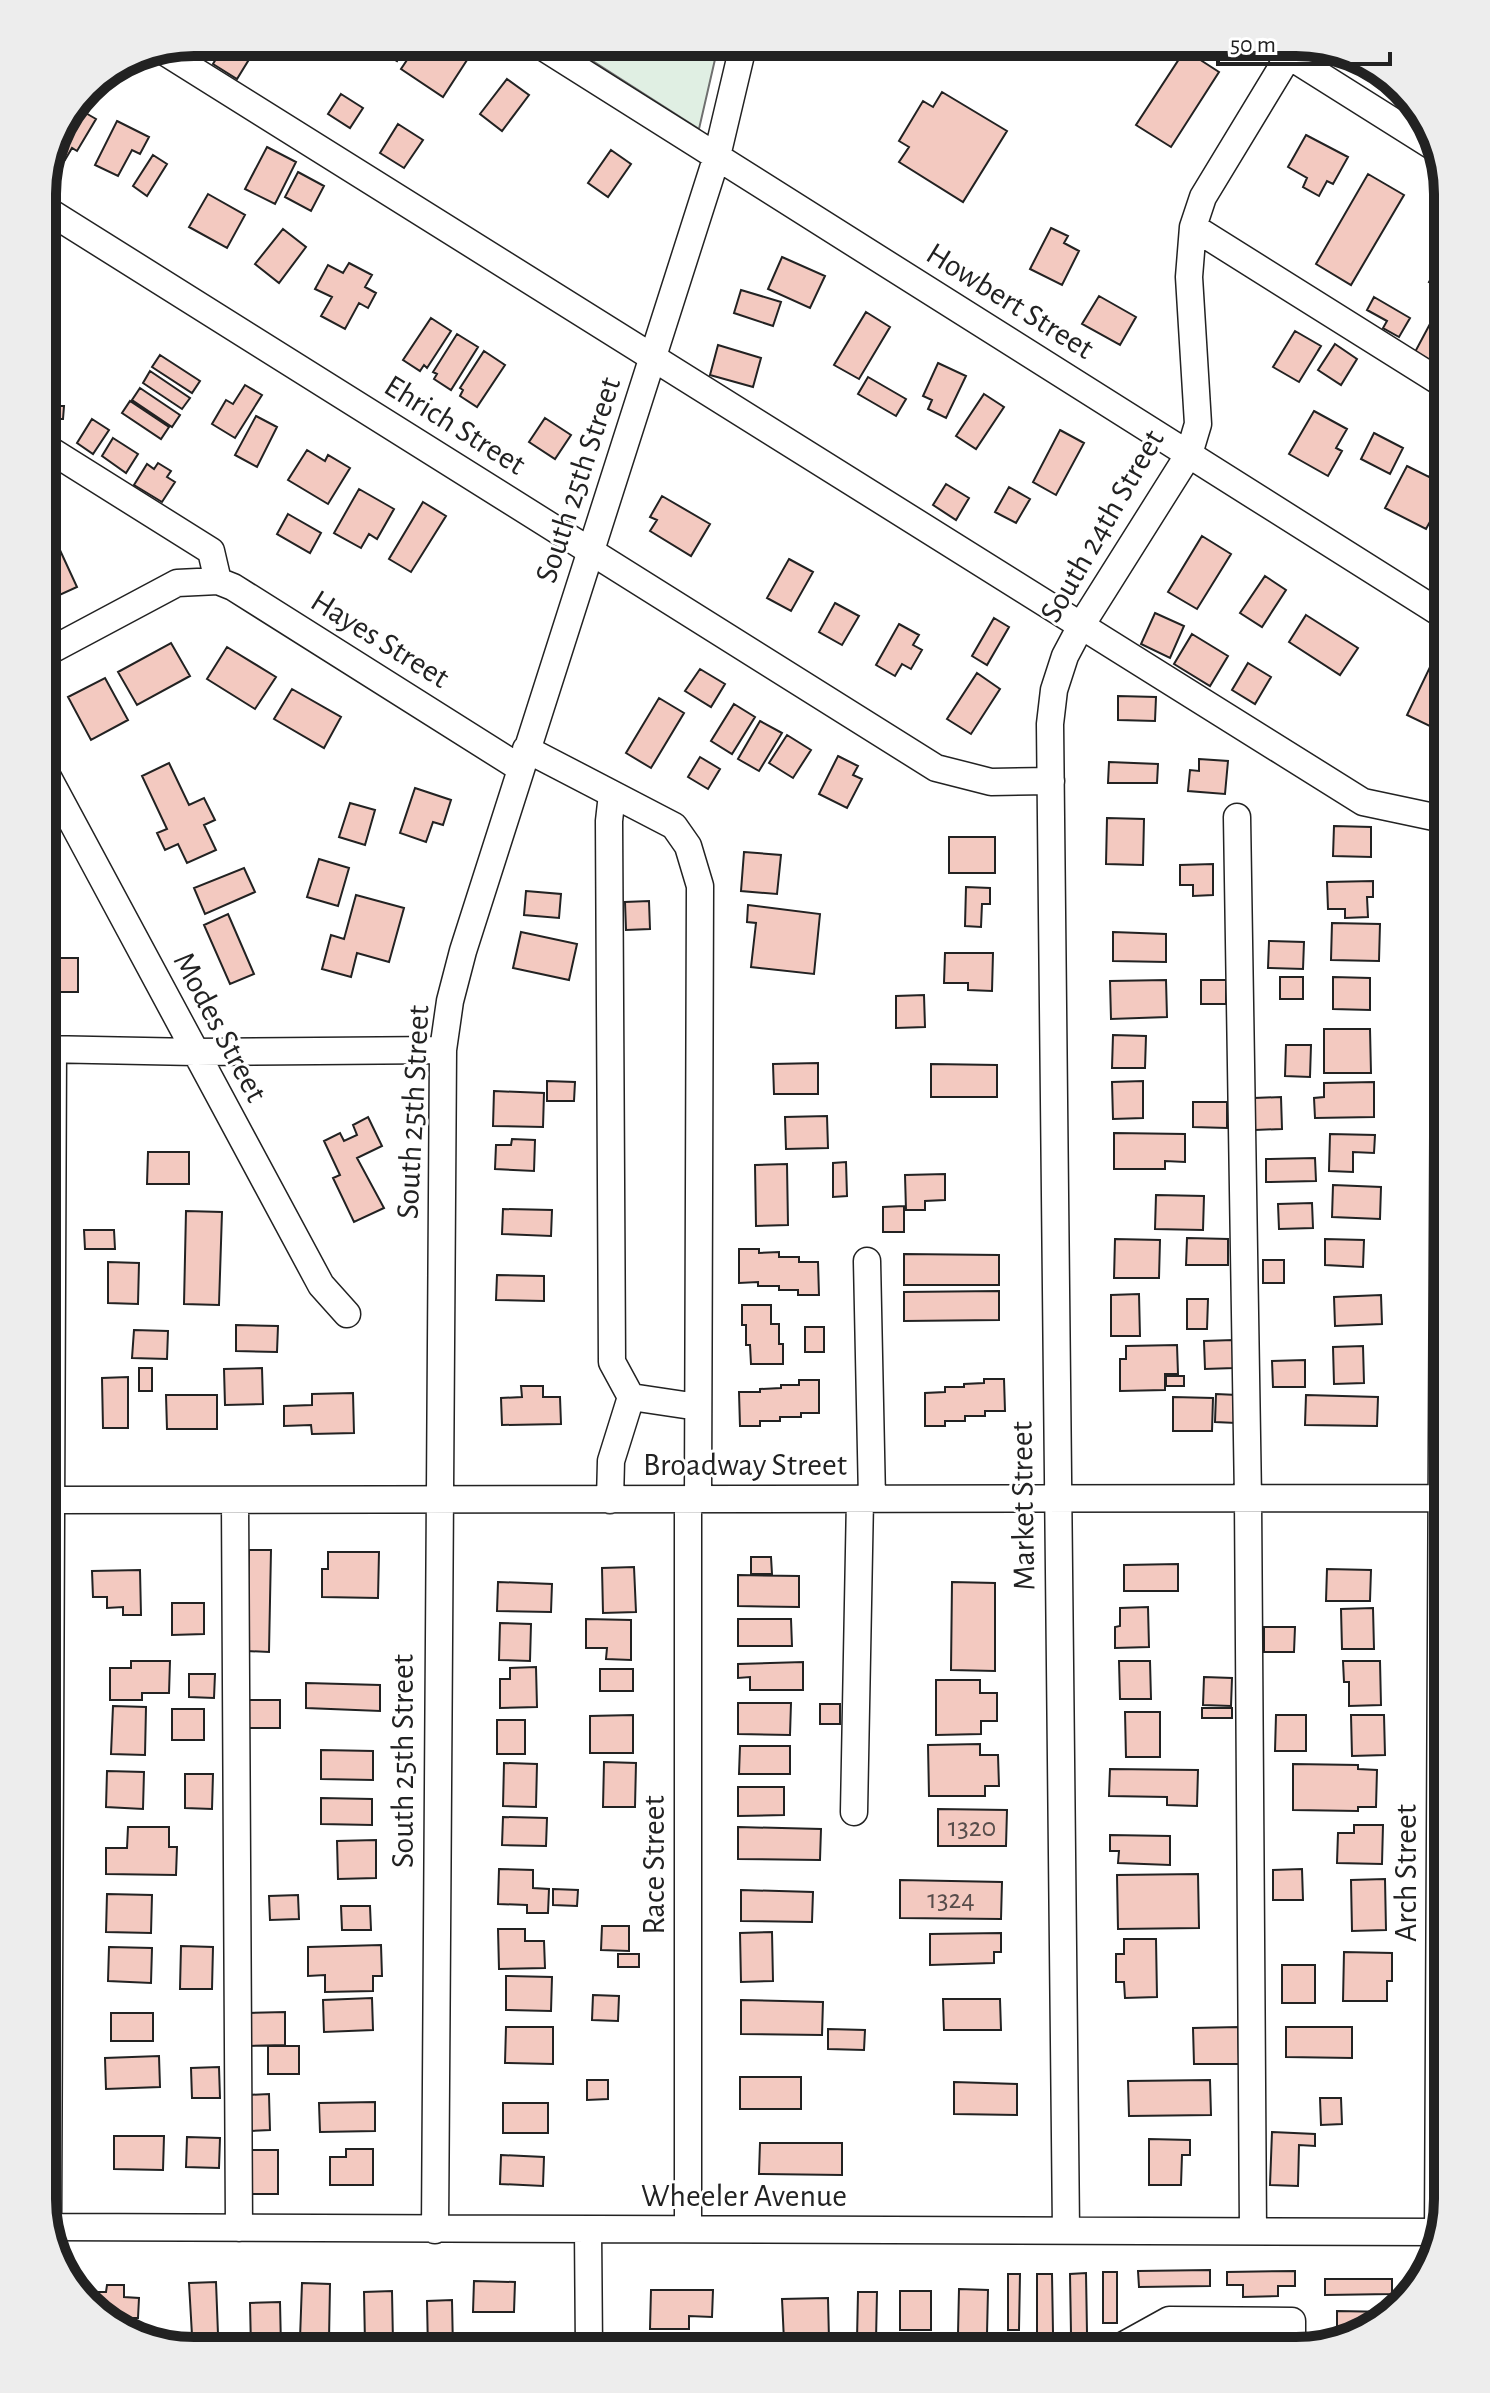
<svg xmlns="http://www.w3.org/2000/svg" width="1490" height="2393" font-family="'Alegreya Sans',sans-serif">
<style>
.green{fill:#e0efe3;stroke:#6f6f6f;stroke-width:2}
.building{fill:#f3c9c0;stroke:#222;stroke-width:2}
.lines{fill:none;stroke-linecap:round;stroke-linejoin:round}
.minor-casing{stroke:#222;stroke-width:29}
.minor{stroke:#fff;stroke-width:26}
.labels{text-anchor:middle;dominant-baseline:central;stroke-width:6;stroke-linejoin:round;paint-order:stroke}
.number-label{font-size:28px;fill:#564c4a}
.street-label{font-size:32px;fill:#222;stroke:#fff}
.rim{fill:none;stroke:#222;stroke-width:10}
</style>
<rect width="100%" height="100%" fill="#fff"/>
<path class="green" d="M563,42H719L699,129Z"/>
<path class="building" d="M226,42H245L256,48L237,79L213,64Z
M366,42H408L397,61Z
M419,42H440L467,60L443,97L401,69Z
M1185,50L1219,72L1171,147L1136,125Z
M507,79L529,95L502,131L480,114Z
M942,92L1007,131L963,202L899,162L909,147L899,141L923,101L933,107Z
M341,94L363,108L350,128L328,114Z
M77,108L96,119L77,151L72,148L65,160L56,155Z
M117,121L149,137L140,154L132,150L118,176L95,165Z
M398,124L423,140L404,168L380,153Z
M1306,135L1348,157L1333,184L1327,181L1319,196L1303,187L1307,178L1288,167Z
M267,147L296,162L275,204L245,189Z
M611,150L631,164L608,197L588,183Z
M153,155L167,164L147,196L133,186Z
M298,172L324,186L311,211L285,197Z
M1368,174L1404,195L1351,285L1316,264Z
M208,194L245,215L227,248L189,227Z
M1051,228L1068,236L1064,243L1079,251L1062,285L1030,269Z
M283,229L306,247L279,283L255,264Z
M1448,249V292L1429,282Z
M782,257L825,276L810,308L768,289Z
M349,263L372,275L365,287L376,293L368,308L359,303L345,329L321,316L332,297L315,289L328,265L343,273Z
M43,284L56,293L54,297L56,298L42,321Z
M741,290L781,302L773,326L734,313Z
M1099,296L1136,317L1120,345L1082,324Z
M1374,297L1410,318L1399,337L1383,328L1387,321L1367,310Z
M866,312L890,327L859,379L834,365Z
M431,318L451,331L427,368L424,365L420,371L403,360Z
M1431,322L1448,329V370L1415,352Z
M1295,331L1321,346L1299,382L1273,367Z
M457,334L478,347L451,390L434,379L437,374L433,372Z
M1335,344L1357,359L1341,385L1318,370Z
M718,345L761,358L753,387L710,375Z
M484,351L505,365L477,407L460,396L463,390L460,388Z
M160,355L200,381L192,393L152,367Z
M938,363L966,376L946,418L928,409L932,400L923,396Z
M150,371L190,398L182,409L143,383Z
M868,377L906,399L896,416L858,394Z
M245,385L262,395L235,438L212,424L226,400L233,404Z
M140,388L180,415L172,427L132,400Z
M984,394L1004,407L976,449L956,436Z
M43,395H59V406H64L63,419H58V427H42Z
M130,401L169,427L161,439L122,413Z
M1314,411L1347,429L1336,448L1342,451L1328,476L1289,454Z
M256,416L277,427L257,467L235,455Z
M545,418L571,435L555,459L529,442Z
M92,419L109,430L93,454L77,443Z
M1060,430L1084,443L1056,495L1033,482Z
M1374,433L1403,448L1390,474L1361,459Z
M113,438L138,454L126,473L102,456Z
M307,450L325,461L328,455L350,468L328,504L288,480Z
M158,463L171,471L167,477L175,482L162,502L134,485L147,464L154,469Z
M1407,466L1429,477L1431,473L1448,482V489L1426,529L1385,508Z
M946,484L969,498L956,520L933,505Z
M1009,487L1030,499L1016,523L995,512Z
M359,489L394,509L377,539L369,534L361,548L334,533Z
M662,496L710,524L691,556L650,531L657,520L650,517Z
M423,502L446,516L411,572L389,559Z
M288,514L321,533L310,553L277,534Z
M47,522L77,587L42,603V524Z
M1448,523V560L1431,548Z
M1202,536L1231,554L1197,609L1168,592Z
M789,559L813,572L791,611L767,598Z
M1265,576L1286,590L1262,627L1240,613Z
M835,603L859,616L842,645L819,632Z
M1155,613L1184,626L1170,658L1141,644Z
M1306,615L1358,648L1340,675L1289,642Z
M994,618L1009,627L987,665L972,656Z
M899,624L919,635L913,645L922,650L911,669L902,664L895,676L876,665Z
M1192,634L1228,656L1210,686L1174,664Z
M171,643L190,676L137,705L118,672Z
M227,647L276,677L255,709L207,679Z
M1248,663L1271,677L1255,704L1232,690Z
M1430,667L1448,676V709L1438,730L1407,715Z
M700,669L725,684L711,707L685,691Z
M977,673L1000,689L971,734L947,719Z
M105,678L128,720L91,740L68,697Z
M292,689L341,717L324,748L274,719Z
M1118,696L1156,697L1155,721L1118,720Z
M659,698L684,713L651,768L626,753Z
M734,704L755,717L732,754L711,741Z
M760,721L782,733L759,771L738,759Z
M787,735L811,750L793,778L769,763Z
M838,756L858,766L853,775L862,779L847,808L819,794Z
M700,757L720,769L708,789L688,777Z
M1199,759L1228,761L1225,794L1188,791L1190,770L1199,771Z
M1109,762L1158,764L1157,783H1108Z
M169,763L189,805L204,798L215,820L204,825L216,850L187,863L178,844L165,850L157,833L167,829L142,776Z
M415,788L451,800L443,825L433,822L426,842L400,833Z
M350,803L375,810L365,845L339,837Z
M1107,818L1144,819L1143,865L1106,864Z
M1334,826L1371,827V857L1333,856Z
M949,837H995V873H949Z
M744,852L781,855L777,894L741,891Z
M319,859L349,868L338,906L307,897Z
M1213,864V895L1193,896V885H1180V865Z
M244,868L255,892L205,914L194,888Z
M1373,881V897H1367L1368,917L1345,918V909H1328L1327,882Z
M966,887L990,888V904H982L981,927L965,926Z
M526,891L561,894L559,918L524,915Z
M356,895L404,908L389,962L357,953L351,977L322,969L331,935L344,939Z
M649,901L650,929L626,930L625,902Z
M748,905L820,914L814,974L751,967L756,923L747,922Z
M228,914L254,974L230,984L204,925Z
M1332,923L1380,924L1379,961L1331,960Z
M521,932L577,944L569,980L513,968Z
M1113,932L1166,934V962L1113,961Z
M1269,941L1304,942L1303,969L1268,968Z
M945,953H993L992,991L968,990V983H944Z
M42,958H78V992H42Z
M1280,977H1303V999H1280Z
M1333,977L1370,978V1010L1333,1009Z
M1166,980L1167,1017L1111,1019L1110,981Z
M1201,980H1226V1004H1201Z
M924,995L925,1027L896,1028V996Z
M1324,1029H1370L1371,1073H1324Z
M1113,1035L1146,1036L1145,1068H1112Z
M1286,1045H1311L1310,1077L1285,1076Z
M818,1063V1094H774L773,1064Z
M931,1064L997,1065V1097H931Z
M547,1081L575,1082L574,1101H547Z
M1143,1081V1118L1113,1119L1112,1082Z
M1374,1082V1117L1315,1118L1314,1098L1324,1097V1083Z
M494,1091L544,1093L543,1127L493,1126Z
M1281,1097L1282,1129L1255,1130L1254,1098Z
M1193,1102H1227V1128L1193,1127Z
M827,1116L828,1148L786,1149L785,1117Z
M368,1117L382,1146L357,1158L384,1208L354,1222L333,1178L340,1175L324,1141L340,1133L344,1141L357,1135L353,1125Z
M1114,1133L1185,1134V1162L1165,1161V1169H1114Z
M1330,1134L1375,1135L1374,1153L1353,1152V1172L1329,1171Z
M512,1139L535,1140L534,1171L495,1169L496,1145H511Z
M148,1152H189V1184H147Z
M1315,1158L1316,1181L1266,1182V1159Z
M846,1162L847,1196L833,1197V1163Z
M787,1164L788,1225L756,1226L755,1165Z
M945,1174V1200L925,1201V1210H906L905,1175Z
M1333,1185L1381,1187L1380,1219L1332,1217Z
M1156,1195L1204,1196L1203,1230L1155,1229Z
M1312,1203L1313,1228L1279,1229L1278,1204Z
M904,1206V1232H883V1207Z
M503,1209L552,1210L551,1236L502,1234Z
M186,1211L222,1212L219,1305L184,1304Z
M84,1230H114L115,1249H85Z
M1187,1238L1228,1239V1265H1186Z
M1115,1239L1160,1240L1159,1278H1114Z
M1325,1239L1364,1240L1363,1267L1325,1265Z
M739,1249H759V1253L779,1252V1257H799V1262H818L819,1295H798V1290H779V1286H758V1282L739,1283Z
M904,1254L999,1255V1285H904Z
M1263,1260H1284V1283H1263Z
M108,1262L139,1263L138,1304L108,1303Z
M497,1275L544,1276V1301L496,1300Z
M999,1291V1320L904,1321V1292Z
M1139,1294L1140,1336H1111V1295Z
M1381,1295L1382,1324L1335,1326L1334,1297Z
M1187,1299H1208L1207,1329H1187Z
M742,1305H771V1324H779V1344H783V1364H751L750,1345H746V1325H742Z
M236,1325L278,1326L277,1352L236,1351Z
M805,1327H824V1352H805Z
M134,1330L168,1331L167,1359L132,1358Z
M1233,1340L1234,1368L1205,1369L1204,1341Z
M1177,1345L1178,1374H1165V1390L1120,1391V1359H1126V1346Z
M1363,1346L1364,1383L1334,1384L1333,1347Z
M1305,1360V1387H1273L1272,1361Z
M139,1368H152V1391H139Z
M262,1368L263,1404L225,1405L224,1369Z
M1166,1376H1184V1386H1166Z
M128,1377V1428H103L102,1378Z
M984,1379H1004L1005,1411H985V1416H965V1421H945V1426H925V1393L945,1392V1387H964V1384L984,1383Z
M799,1380H819V1413H801V1417H780V1421H760V1426H740L739,1392H760V1389L781,1388V1385H799Z
M521,1386H543V1397H560L561,1424L502,1425L501,1398L522,1397Z
M353,1393L354,1433L312,1434L311,1425L284,1426V1406L312,1405V1394Z
M1216,1394L1237,1395L1236,1423L1215,1422Z
M166,1395H217V1429H167Z
M1306,1395L1378,1397L1377,1426L1305,1425Z
M1173,1397L1213,1398L1212,1431H1173Z
M249,1550H271L269,1652L247,1651Z
M328,1552H379L378,1598L322,1597V1569H328Z
M751,1557H771L772,1574H751Z
M1178,1564V1591H1124V1565Z
M634,1567L636,1612L603,1613L602,1568Z
M1327,1569L1371,1570L1370,1601H1326Z
M140,1570L141,1615H123V1607L107,1608V1597H93L92,1571Z
M738,1575L799,1576V1607L738,1606Z
M498,1582L552,1584L551,1612L497,1611Z
M952,1582L995,1583V1671L951,1670Z
M172,1603H204V1634L172,1635Z
M1148,1607L1149,1647L1115,1648V1627L1120,1626V1608Z
M1373,1608L1374,1649H1342L1341,1609Z
M586,1619L631,1620V1660L606,1659L607,1648H586Z
M738,1619H791L792,1646H738Z
M500,1623L531,1624L530,1661L499,1660Z
M1264,1627H1295L1294,1652H1264Z
M131,1661H170L169,1693H142V1700H110V1668H131Z
M1119,1661H1150L1151,1699H1120Z
M1343,1661H1380L1381,1705L1349,1706V1682H1344Z
M803,1662V1690H750V1677L738,1678V1664Z
M536,1667L537,1707L500,1708V1679H510V1668Z
M600,1669H633V1691H600Z
M189,1674H215L214,1698L189,1697Z
M1204,1677L1232,1678L1231,1706L1203,1705Z
M936,1680H980V1693H997V1721H981V1734L936,1735Z
M306,1683L380,1685V1711L306,1708Z
M249,1700H280V1728H248Z
M738,1703H791L790,1735L738,1734Z
M820,1704H840V1724H820Z
M113,1706L146,1707L145,1755L111,1754Z
M1202,1708H1232V1718H1202Z
M172,1709H204V1740H172Z
M1125,1712H1160V1757H1126Z
M633,1715V1753H590V1716Z
M1276,1715H1306V1751H1275Z
M1351,1715H1384L1385,1755L1352,1756Z
M497,1720H525V1754H497Z
M980,1744V1755H998L999,1786H985V1796H929L928,1745Z
M740,1746H790V1774H739Z
M321,1750L373,1751V1780L321,1779Z
M604,1762L636,1763L635,1807H603Z
M504,1763L537,1764L536,1807L503,1806Z
M1293,1764L1358,1765V1769L1377,1770L1376,1807H1358V1811L1293,1810Z
M1110,1769L1198,1770L1197,1806L1167,1805V1797L1109,1796Z
M107,1771L144,1772L143,1809L106,1807Z
M185,1774H213L212,1809L185,1808Z
M738,1787H784V1815L738,1816Z
M321,1798L372,1799V1825L321,1824Z
M938,1809L1007,1810L1006,1846H938Z
M503,1817L547,1818L546,1846L502,1845Z
M1354,1825H1383L1382,1864L1337,1863L1338,1833H1354Z
M128,1827H169V1847H177L176,1875L106,1874V1848H127Z
M738,1827L821,1829L820,1860L738,1859Z
M1110,1835L1170,1836V1865L1118,1863L1119,1851H1110Z
M376,1840V1878L338,1879L337,1841Z
M499,1869L533,1870V1888L549,1889L548,1913H527V1905L498,1904Z
M1302,1869L1303,1900H1273V1870Z
M1198,1874L1199,1928L1118,1929L1117,1875Z
M1385,1879L1386,1930L1352,1931L1351,1880Z
M900,1880L1002,1882L1001,1919L900,1918Z
M553,1889L578,1890L577,1906L553,1905Z
M741,1890L813,1892L812,1922L741,1921Z
M107,1894L152,1895L151,1933L106,1932Z
M298,1895L299,1919L270,1920L269,1896Z
M341,1906H370L371,1930H342Z
M602,1926H629V1951L601,1950Z
M498,1929H525V1941H544L545,1968L499,1969Z
M772,1932L773,1981L741,1982L740,1933Z
M1001,1933V1952H994V1963L930,1965V1934Z
M1124,1939H1156L1157,1997L1125,1998L1124,1982H1116V1954H1124Z
M381,1945L382,1976H373V1991L325,1992V1975L308,1976V1947Z
M181,1946L213,1947L212,1989H180Z
M109,1947L152,1948L151,1983L108,1981Z
M1344,1952L1392,1953V1981H1387V2001H1343Z
M618,1954H639V1967H618Z
M1282,1965H1315V2003H1282Z
M506,1976L552,1977L551,2011L506,2010Z
M593,1995L619,1996L618,2021L592,2020Z
M372,1998L373,2030L324,2032L323,2000Z
M943,1999H1000L1001,2030H944Z
M741,2000L823,2002L822,2035L741,2034Z
M285,2012V2045L248,2046V2013Z
M111,2013H153V2041H111Z
M506,2027H553V2064L505,2063Z
M1238,2027L1239,2064H1194L1193,2028Z
M1286,2027H1352V2058L1286,2057Z
M828,2029L865,2030L864,2050L828,2049Z
M268,2046H299V2074H268Z
M159,2056L160,2087L106,2089L105,2058Z
M219,2067L220,2098H192L191,2068Z
M740,2077H801V2109H740Z
M587,2080H608V2099L587,2100Z
M1210,2080L1211,2115L1129,2116L1128,2081Z
M954,2082L1017,2084V2115L954,2114Z
M269,2094L270,2130L250,2131L248,2095Z
M1320,2098H1341L1342,2124L1321,2125Z
M375,2102V2131L320,2132L319,2103Z
M503,2103H548V2133H503Z
M1272,2132L1315,2134V2146L1299,2145L1298,2186L1270,2185Z
M114,2136H164L163,2170L114,2169Z
M187,2137L220,2138L219,2168L186,2167Z
M1149,2139L1190,2140V2155H1182L1181,2185H1149Z
M760,2143H842V2175L759,2174Z
M346,2149H373V2185H330V2157H346Z
M247,2150H278V2194H247Z
M501,2155L544,2157L543,2186L500,2184Z
M1210,2270V2286L1139,2287L1138,2271Z
M1295,2271V2286H1278V2296L1243,2297V2285H1227V2272Z
M1103,2272H1117V2323H1103Z
M1086,2273L1087,2333L1071,2334L1070,2274Z
M1008,2274H1020L1019,2330H1008Z
M1037,2274H1052L1053,2333H1037Z
M1325,2279H1392V2294L1325,2295Z
M474,2281L515,2282L514,2312H473Z
M216,2282L218,2334L192,2335L189,2283Z
M302,2283L330,2284L329,2340L300,2339Z
M107,2285H124V2297L139,2298L138,2318H103L91,2304V2292H106Z
M959,2289L988,2290L987,2334H958Z
M651,2290H713L712,2317L689,2316V2329H650Z
M392,2291L393,2343L365,2344L364,2292Z
M900,2291H931V2330H900Z
M858,2292H877L876,2341L857,2340Z
M828,2298L829,2340L784,2341L782,2299Z
M452,2300L453,2350L428,2351L427,2301Z
M280,2302L281,2347L251,2348L250,2303Z
M1337,2311L1389,2312L1373,2326H1337Z
M163,2335H185V2351L164,2344Z"/>
<g class="lines">
<g class="minor-casing">
<path id="minor" d="M535,42L1448,618
M1267,42L1437,149
M160,49L1363,802L1448,820
M42,207L936,768L991,782L1051,781
M1193,227L1448,387
M42,445L211,551L218,581
M42,655L177,583L218,581L233,587L520,768
M526,749L674,826L688,846L700,886L698,1500
M42,766L321,1285L347,1314
M612,794L609,821L612,1362L631,1397L698,1407
M1237,817L1248,1499L1253,2230
M42,1049L195,1052L443,1050
M867,1261L872,1499
M42,1500L1448,1498
M235,1500L239,2228
M610,1500L611,1461L631,1397
M688,1500V2229
M854,1812L860,1499
M48,2224L53,1049
M49,2227L1439,2232
M588,2229L589,2351
M435,2230L443,1050L450,1001L463,951L717,156L744,42
M1066,2230L1050,724L1054,690L1065,656L1082,624L1189,454L1198,424L1189,277L1193,227L1203,197L1297,42
M1438,2236L1445,837L1448,828
M1113,2351L1169,2320L1292,2321V2351"/>
</g>
<use href="#minor" class="minor"/>
</g>
<g class="labels">
<g class="number-label">
<text x="972" y="1828">1320</text>
<text x="951" y="1900">1324</text>
</g>
<g class="street-label">
<text transform="translate(1010 301) rotate(32)">Howbert Street</text>
<text transform="translate(455 425) rotate(32)">Ehrich Street</text>
<text transform="translate(578 480) rotate(-72)">South 25th Street</text>
<text transform="translate(1102 526) rotate(-60)">South 24th Street</text>
<text transform="translate(380 639) rotate(32)">Hayes Street</text>
<text transform="translate(220 1027) rotate(62)">Modes Street</text>
<text transform="translate(413 1112) rotate(-87)">South 25th Street</text>
<text x="745" y="1465">Broadway Street</text>
<text transform="translate(1023 1506) rotate(-91)">Market Street</text>
<text transform="translate(403 1761) rotate(-90)">South 25th Street</text>
<text transform="translate(654 1865) rotate(-90)">Race Street</text>
<text transform="translate(1406 1873) rotate(-90)">Arch Street</text>
<text x="744" y="2196">Wheeler Avenue</text>
</g>
</g>
<path d="M0 0H1490V2393H0ZM194 56H1296A138 138 0 0 1 1434 194V2199A138 138 0 0 1 1296 2337H194A138 138 0 0 1 56 2199V194A138 138 0 0 1 194 56Z" fill="#ededed" fill-rule="evenodd"/>
<path class="rim" d="M194 56H1296A138 138 0 0 1 1434 194V2199A138 138 0 0 1 1296 2337H194A138 138 0 0 1 56 2199V194A138 138 0 0 1 194 56Z"/>
<path d="M1218 52v12h172v-12" fill="none" stroke="#222222" stroke-width="4"/>
<text x="1230" y="52" font-size="24" fill="#222222" stroke="#ffffff" stroke-width="6" paint-order="stroke">50 m</text>
</svg>
